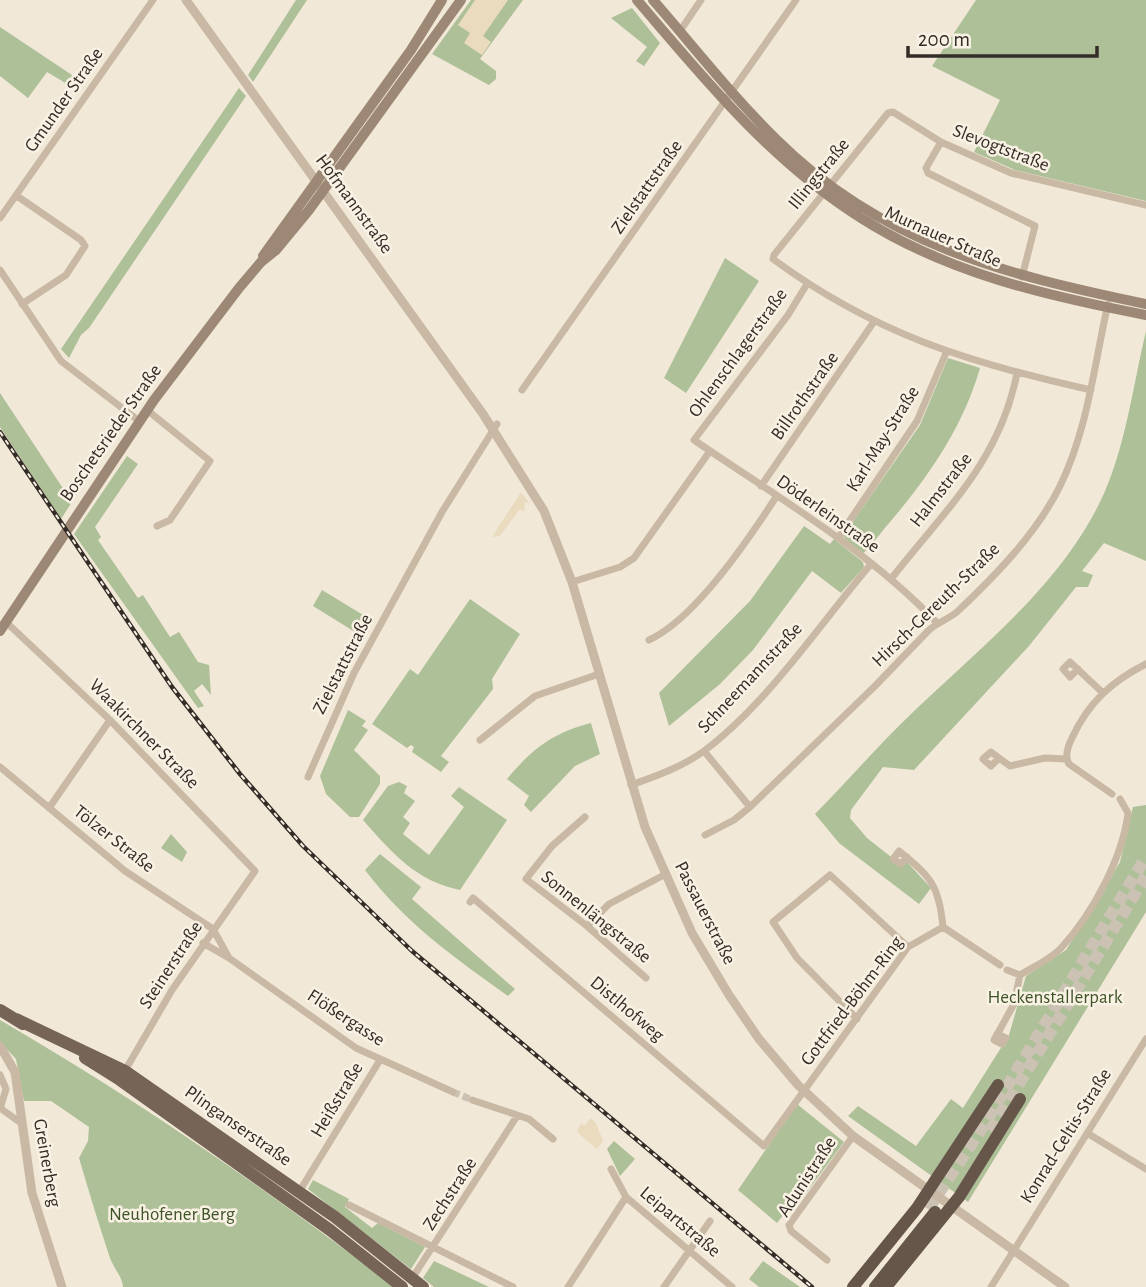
<svg xmlns="http://www.w3.org/2000/svg" width="1146" height="1287" font-family="'Alegreya Sans',sans-serif">
<style>
.green{fill:#aec098}
.plaza{fill:#eadbbe}
.lines{fill:none;stroke-linecap:round;stroke-linejoin:round}
.minor-tunnel{stroke:#cbc2b4;stroke-width:7;stroke-dasharray:7 3.5;stroke-linecap:butt}
.trunk-tunnel{stroke:#cbc2b4;stroke-width:12;stroke-dasharray:12 6;stroke-linecap:butt}
.minor{stroke:#c9b9a4;stroke-width:7}
.tertiary{stroke:#c9b9a4;stroke-width:9}
.secondary{stroke:#9c8875;stroke-width:10}
.primary{stroke:#766556;stroke-width:12}
.trunk{stroke:#66564a;stroke-width:12}
.rail-casing{stroke:#342c26;stroke-width:4.5}
.rail{stroke:#f9f2e4;stroke-width:2;stroke-dasharray:5;stroke-linecap:butt}
.labels{text-anchor:middle;dominant-baseline:central;stroke-width:5;stroke-linejoin:round;paint-order:stroke}
.street-label{font-size:19px;fill:#342c26;stroke:#f9f2e4}
.park-label{font-size:19px;fill:#3f5329;stroke:#f9f2e4}
</style>
<rect width="100%" height="100%" fill="#f1e8d8"/>
<path class="green" d="M296,0H307L253,82L248,75Z
M471,0H523L480,59L496,71V79L489,85L432,54Z
M976,0H1146V201L1015,170L974,152L1000,100L932,66Z
M632,8L660,43L644,66L636,61L647,47L611,18Z
M0,27L81,81L78,85L67,84L47,72L28,98L0,76Z
M239,88L246,96L89,328L81,335L69,358L61,349Z
M725,258L759,281L686,393L664,378Z
M1146,331V561L1104,543L1082,571L1093,575L1088,587H1076L1029,646L914,770L883,767L851,810L850,818L867,838L900,864L907,862L931,888L919,904L839,843L815,814C839,790 861,765 884,741C952,670 1042,606 1091,519C1124,463 1131,394 1146,331Z
M948,358L980,368C963,427 929,476 890,522C880,533 872,546 861,555L843,536L920,425Z
M0,393L72,502L61,519L0,427Z
M127,456L138,464L95,527L101,537L98,540L138,598L143,595L170,637L179,632L198,662L209,665L211,695L202,684L194,691L204,706L198,708L74,534Z
M804,526L830,544L834,539L863,562L864,567L841,593L812,571L753,650L720,684L669,726L659,693L750,601Z
M322,590L373,621L363,637L313,606Z
M470,599L520,634L492,679L493,689L441,756L449,762L441,772L412,752L414,747L411,745L407,748L372,724L410,669L418,675Z
M348,710L366,721L362,726L368,730L354,750L380,776V784L359,817H350L326,794L320,776Z
M591,723L600,754L575,766L531,812L524,805L529,796L507,779C532,749 552,733 591,723Z
M399,782L407,786L404,793L415,801L403,817L410,823L403,834L429,855L464,807L451,796L459,787L507,820L460,890C416,881 392,853 363,820L388,786Z
M1146,805V912L968,1202L848,1116L858,1106L916,1146L951,1099L963,1108L1009,1035L1026,976L1066,950L1120,862L1133,807Z
M171,834L187,852L182,862L161,848Z
M380,854L421,887L412,899L515,989L508,996C456,959 404,922 365,870Z
M0,1020C138,1100 268,1190 394,1287H123C122,1276 114,1269 110,1258C99,1225 89,1192 79,1158L88,1141L89,1127L51,1101H24L16,1059L0,1042Z
M797,1104L844,1142L798,1204L791,1205L777,1223L738,1190Z
M614,1141L635,1159L620,1176L607,1149Z
M313,1180L349,1199L345,1207L372,1228L378,1223L425,1247L411,1269L308,1189Z
M434,1261L489,1287H434L423,1278Z
M763,1261L800,1287H759L749,1279Z"/>
<path class="plaza" d="M475,0H508L483,36L491,42L482,55L464,43L470,33L458,25Z
M521,492L530,504L525,502L524,512L520,509L500,536L492,537Z
M591,1118L596,1123L603,1141L597,1149L577,1132L581,1123L584,1126Z"/>
<g class="lines">
<path class="minor-tunnel" d="M453,1092L472,1100"/>
<path class="trunk-tunnel" d="M990,1131L1146,876
M928,1209L979,1133L1146,857"/>
<path class="minor" d="M680,31L701,0
M941,142L926,168L928,173L1035,226L1022,277
M17,196L81,240L85,246L66,275L22,304
M0,218L153,0
M0,270L61,361L139,421
M807,284L788,315L694,440C777,497 867,549 937,623
M522,390L796,0
M1091,390C969,363 875,334 773,259L774,255L888,113L893,112L941,142L1011,173L1146,205
M147,410L210,461L170,520L157,526
M761,486L873,323
M838,538L917,421L946,353
M891,579C943,512 1000,462 1017,373
M572,582L620,567L634,558L710,451
M6,622L110,720L255,871L172,990L123,1074
M649,640C695,619 749,539 776,497
M1078,669L1070,677L1063,669L1070,662L1102,692
M480,740L535,696L599,674
M704,751L750,807
M998,759L991,766L983,759L991,752L1010,766L1045,758L1066,759
M0,767L125,871L213,929L229,958L356,1048L453,1092
M308,777L354,673L442,512L497,424
M631,785C656,776 682,767 704,751C768,703 819,625 871,564
M1112,794L1069,764C1064,756 1068,746 1072,738C1088,703 1112,681 1146,664
M49,808L110,720
M585,817L552,846L526,879L587,926L646,978
M705,835L734,820L750,807L875,686L928,631C937,622 948,620 958,611C996,575 1037,533 1060,486C1088,429 1094,365 1108,304
M907,857L901,864L893,859L899,851C931,877 939,885 943,927
M470,902L473,898L480,904L764,1146L908,947L943,927
M587,926L609,904L664,875
M943,927L1000,965
M203,943L229,958
M1007,970L1020,975C1033,967 1051,959 1061,948C1092,915 1123,857 1128,813L1120,799
M857,1019L797,958L773,922L830,875L908,947
M997,1034L1006,1038L1002,1044L994,1040L1014,1004L1020,975
M0,1075L6,1089L0,1109
M472,1100L529,1119L553,1139
M0,1108L21,1123
M1087,1133L1146,1169
M611,1169L626,1197L732,1287
M299,1192L380,1060
M349,1205L513,1287
M827,1260L791,1231L789,1225L853,1136
M411,1280L517,1116
M568,1287L626,1197
M664,1287L710,1221
M991,1287L1146,1039"/>
<path class="tertiary" d="M186,0L483,414L544,511L572,582L645,827L692,933L729,995L759,1039L798,1085L853,1136L1065,1287
M0,1046L15,1072L32,1193L62,1287"/>
<path class="secondary" d="M637,0C704,79 772,162 861,218C947,273 1047,296 1146,315
M653,0C694,47 733,97 777,140C882,244 1006,275 1146,304
M263,256L411,50L442,0
M0,631L154,400L239,288L261,262L276,250L309,210L461,0"/>
<path class="primary" d="M0,1010L23,1024
M16,1019L125,1071L335,1217L423,1287
M85,1058L120,1080L330,1230L402,1287"/>
<path class="trunk" d="M853,1287L917,1208L998,1085
M875,1287L935,1212
M886,1287L959,1197L1020,1099"/>
<g class="rail-casing">
<path id="rail" d="M0,432L172,687L240,774L303,846L412,951L812,1287"/>
</g>
<use href="#rail" class="rail"/>
</g>
<g class="labels">
<g class="street-label">
<text transform="translate(64 100) rotate(-55)">Gmunder Straße</text>
<text transform="translate(1001 148) rotate(21)">Slevogtstraße</text>
<text transform="translate(819 174) rotate(-51)">Illingstraße</text>
<text transform="translate(647 187) rotate(-55)">Zielstattstraße</text>
<text transform="translate(354 204) rotate(54)">Hofmannstraße</text>
<text transform="translate(943 237) rotate(24)">Murnauer Straße</text>
<text transform="translate(738 353) rotate(-54)">Ohlenschlagerstraße</text>
<text transform="translate(805 396) rotate(-55)">Billrothstraße</text>
<text transform="translate(111 433) rotate(-55)">Boschetsrieder Straße</text>
<text transform="translate(883 439) rotate(-58)">Karl-May-Straße</text>
<text transform="translate(941 490) rotate(-52)">Halmstraße</text>
<text transform="translate(828 514) rotate(35)">Döderleinstraße</text>
<text transform="translate(936 605) rotate(-44)">Hirsch-Gereuth-Straße</text>
<text transform="translate(343 664) rotate(-63)">Zielstattstraße</text>
<text transform="translate(750 678) rotate(-47)">Schneemannstraße</text>
<text transform="translate(144 734) rotate(45)">Waakirchner Straße</text>
<text transform="translate(114 839) rotate(38)">Tölzer Straße</text>
<text transform="translate(705 913) rotate(63)">Passauerstraße</text>
<text transform="translate(596 917) rotate(39)">Sonnenlängstraße</text>
<text transform="translate(171 965) rotate(-57)">Steinerstraße</text>
<text transform="translate(852 1001) rotate(-53)">Gottfried-Böhm-Ring</text>
<text transform="translate(627 1009) rotate(40)">Distlhofweg</text>
<text transform="translate(346 1018) rotate(33)">Flößergasse</text>
<text transform="translate(337 1100) rotate(-59)">Heißstraße</text>
<text transform="translate(238 1126) rotate(35)">Plinganserstraße</text>
<text transform="translate(1066 1136) rotate(-58)">Konrad-Celtis-Straße</text>
<text transform="translate(47 1163) rotate(80)">Greinerberg</text>
<text transform="translate(807 1177) rotate(-57)">Adunistraße</text>
<text transform="translate(450 1194) rotate(-57)">Zechstraße</text>
<text transform="translate(680 1222) rotate(40)">Leipartstraße</text>
</g>
<g class="park-label">
<text x="1055" y="997">Heckenstallerpark</text>
<text x="172" y="1214">Neuhofener Berg</text>
</g>
</g>
<path d="M908 46v10h189v-10" fill="none" stroke="#342c26" stroke-width="3.5"/>
<text x="918" y="46" font-size="21" fill="#342c26" stroke="#f9f2e4" stroke-width="5" paint-order="stroke">200 m</text>
</svg>
